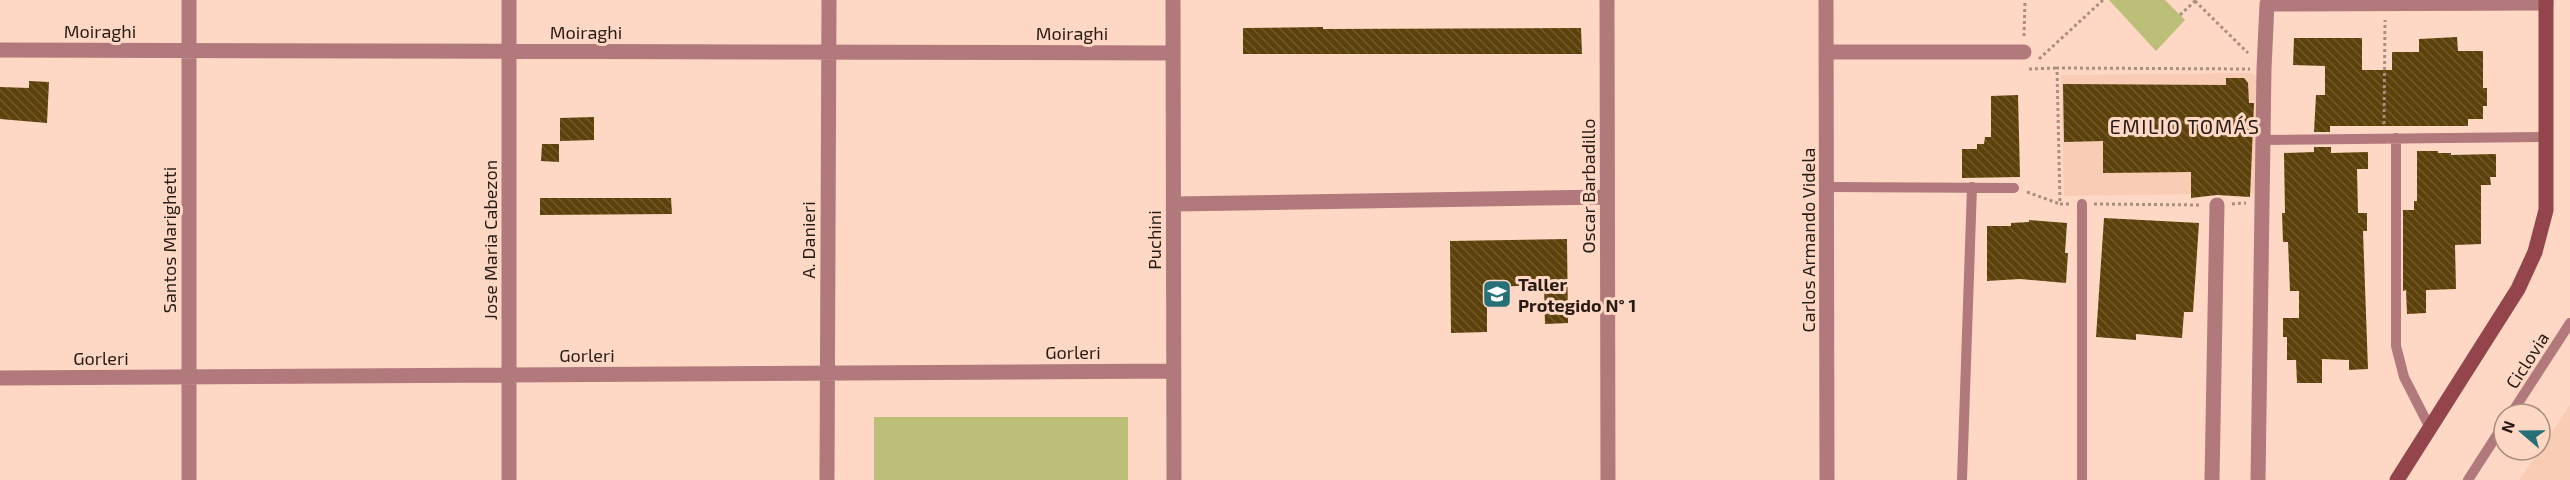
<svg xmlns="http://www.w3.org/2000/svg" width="2570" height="480" font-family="'Exo 2',sans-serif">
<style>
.built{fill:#f9ccb5}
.pitch{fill:#bbbf77}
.building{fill:url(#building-back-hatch)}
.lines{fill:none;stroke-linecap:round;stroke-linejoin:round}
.path{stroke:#aa8e7f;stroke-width:3;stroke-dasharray:3 3;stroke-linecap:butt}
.lane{stroke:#b1797b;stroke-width:10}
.street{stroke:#b1797b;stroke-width:15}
.secondary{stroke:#93454b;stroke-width:15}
.labels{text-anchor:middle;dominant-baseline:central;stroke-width:6;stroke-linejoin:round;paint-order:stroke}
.street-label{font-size:18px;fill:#281b14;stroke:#fed8c5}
.poi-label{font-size:18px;font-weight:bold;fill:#281b14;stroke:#fed8c5;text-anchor:start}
.neighbourhood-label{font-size:20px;letter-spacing:1.5px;fill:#281b14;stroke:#fed8c5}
</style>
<defs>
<pattern id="building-back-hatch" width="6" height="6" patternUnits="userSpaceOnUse" patternTransform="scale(1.5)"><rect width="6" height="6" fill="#5c410a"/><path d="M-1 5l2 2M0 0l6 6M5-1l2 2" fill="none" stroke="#70592d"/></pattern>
</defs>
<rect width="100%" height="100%" fill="#fed8c5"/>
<path class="built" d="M2252,73L2257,77L2255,124L2258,193L2064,196L2061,75Z
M2570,405V480H2519L2540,450Z"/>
<path class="pitch" d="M2109,0H2165L2185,20L2156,51Z
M874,417H1128V480H874Z"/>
<path class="building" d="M1323,27V29L1581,28L1582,54H1243V28Z
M2457,37L2458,51H2483V88H2487V106H2483V119H2468V126H2330V132H2314L2316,95H2325V66L2293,65L2294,38H2362V70H2392V52H2419V39Z
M2226,78H2244L2248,83L2249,103H2254L2250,197L2217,195L2191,198V172L2103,173V141L2064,142L2063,84L2226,85Z
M29,81L49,82L47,123L0,119V87L29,88Z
M2018,95L2020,177L1962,178V149H1977V144H1984L1985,137H1991V96Z
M594,117V140L560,141V118Z
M542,144H559V162L541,161Z
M2314,147H2331V153L2368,152V169H2357L2358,213H2367V231H2363L2368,369L2349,370V360L2322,359V383H2297L2296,360H2287V337H2283V318H2299V291H2290L2288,242H2283L2282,213H2285L2284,153L2314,152Z
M2417,151H2438V153H2451V155L2496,154V177H2490L2491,185H2481V244L2455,245L2456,289L2426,290V313L2407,314L2406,290L2403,291V210H2414V201H2417Z
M540,198H671L672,214L540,215Z
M2104,218L2199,223L2193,312H2184L2182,338L2136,334V340L2096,337Z
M2029,220L2067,223L2065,253H2068L2066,283L2020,279L1987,281V226H2011V223L2029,222Z
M1567,239L1568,323L1545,324L1544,285L1487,287V332L1451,333L1450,241Z"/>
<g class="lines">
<path class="path" d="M2195,1L2248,53
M2180,15L2196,0
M2024,36L2025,0
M2039,59L2103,0
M2029,69L2057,68
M2384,124L2385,20
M2027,192L2060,204
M2069,204H2060L2057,68L2250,69
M2094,204L2201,205
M2232,204L2246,203"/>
<path class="lane" d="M2396,138V346L2404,377L2430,428
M2265,140L2546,137
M1827,187L2014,188
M2082,204V480
M2511,414L2570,323
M1962,480L1972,187
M2468,480L2504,424"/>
<path class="street" d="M509,0V480
M1173,0L1174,480
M1607,0L1608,480
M1826,0L1827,480
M0,50L1173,53
M1827,52H2024
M1174,204L1607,197
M0,378L1174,371
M189,480V0
M827,480L829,0
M2212,480L2217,205
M2258,480L2264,69L2267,4L2546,3"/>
<path class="secondary" d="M2397,480L2518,289L2535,252L2546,210V0"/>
</g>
<defs>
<g id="school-square" transform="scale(1.5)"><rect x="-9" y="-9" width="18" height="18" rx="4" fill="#267077" stroke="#fed8c5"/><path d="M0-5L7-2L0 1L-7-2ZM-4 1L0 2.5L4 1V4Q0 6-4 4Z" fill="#fff"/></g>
</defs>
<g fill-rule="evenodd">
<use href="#school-square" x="1497" y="294"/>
</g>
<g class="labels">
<g class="street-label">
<text x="100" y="31">Moiraghi</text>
<text x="586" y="32">Moiraghi</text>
<text x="1072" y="33">Moiraghi</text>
<text transform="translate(1588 186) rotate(-90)">Oscar Barbadillo</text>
<text transform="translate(169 240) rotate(-90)">Santos Marighetti</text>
<text transform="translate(490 240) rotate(-90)">Jose Maria Cabezon</text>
<text transform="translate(808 240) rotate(-90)">A. Danieri</text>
<text transform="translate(1154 240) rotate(-90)">Puchini</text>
<text transform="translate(1808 240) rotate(-90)">Carlos Armando Videla</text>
<text x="1073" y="352">Gorleri</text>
<text x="587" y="355">Gorleri</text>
<text x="101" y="358">Gorleri</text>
<text transform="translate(2527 360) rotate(-57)">Ciclovia</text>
</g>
<g class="poi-label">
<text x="1518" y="284">Taller<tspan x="1518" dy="21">Protegido N° 1</tspan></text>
</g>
<g class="neighbourhood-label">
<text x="2185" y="126">EMILIO TOMÁS</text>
</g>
</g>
<g transform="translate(2522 432) rotate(290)"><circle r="28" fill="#fed8c5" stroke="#a88c7e" stroke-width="1.5"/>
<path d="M0-4.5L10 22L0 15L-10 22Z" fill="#267077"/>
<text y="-9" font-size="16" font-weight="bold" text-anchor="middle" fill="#281b14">N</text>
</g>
</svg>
